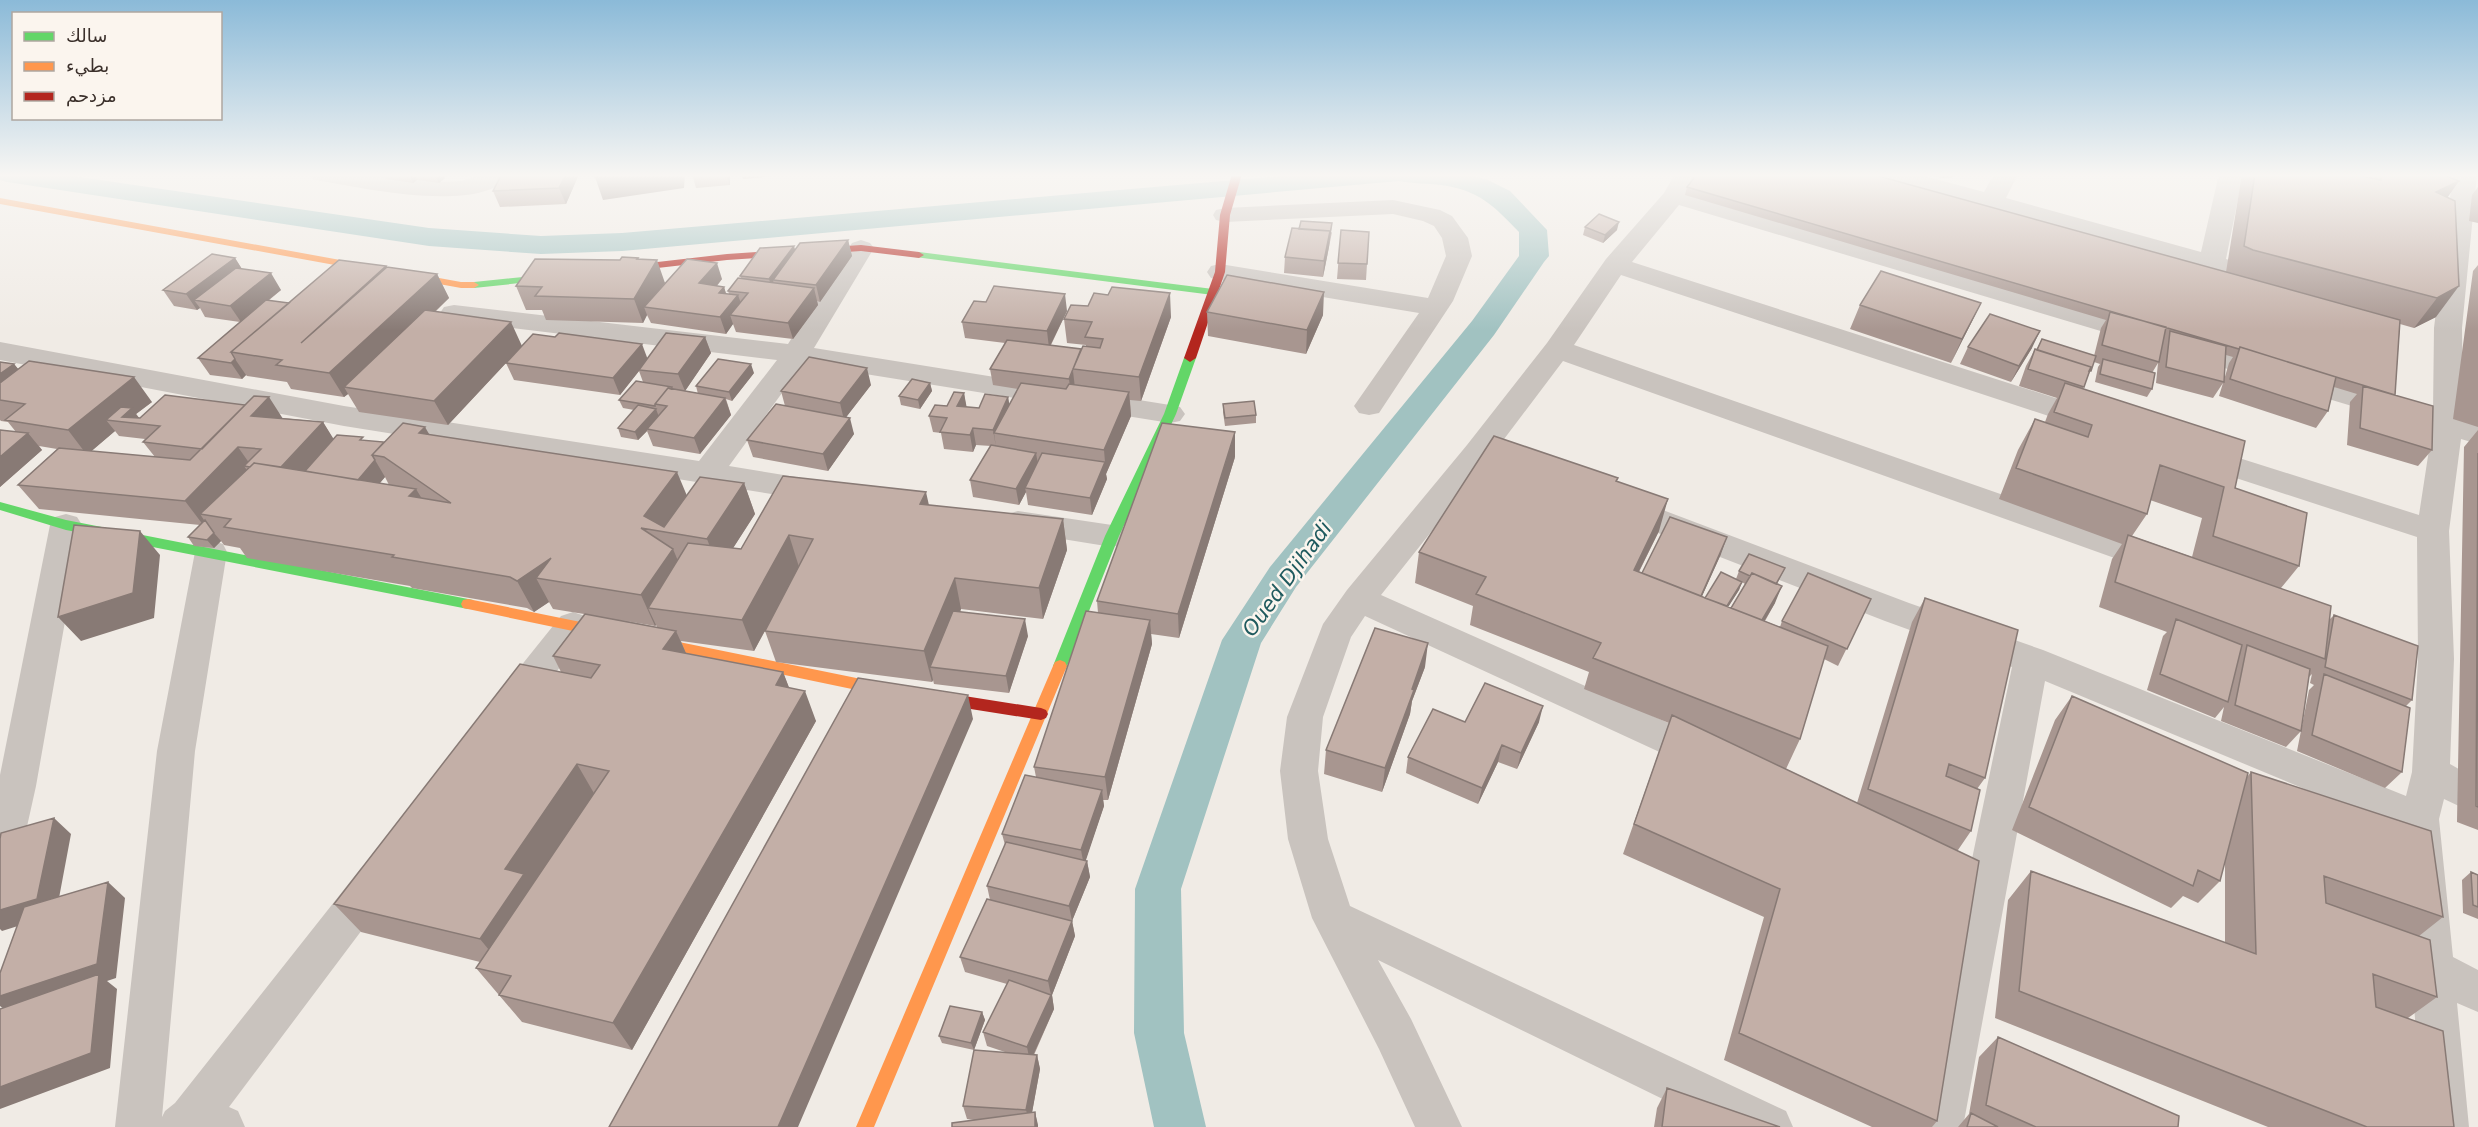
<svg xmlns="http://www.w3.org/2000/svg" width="2478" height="1127" font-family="'DejaVu Sans',Cairo,sans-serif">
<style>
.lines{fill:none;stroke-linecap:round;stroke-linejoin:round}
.canal{fill:#a1c2c1;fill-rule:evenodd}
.street{fill:#c9c3be;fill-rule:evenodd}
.fast{fill:#63d668;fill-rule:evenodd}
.slow{fill:#ff974d;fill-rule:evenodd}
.jam{fill:#b3261e;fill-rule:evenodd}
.wall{fill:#a89690;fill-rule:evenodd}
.shaded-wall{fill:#887a75}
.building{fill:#c3afa7;stroke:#887a75;stroke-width:1.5}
.labels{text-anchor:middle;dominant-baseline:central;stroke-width:5;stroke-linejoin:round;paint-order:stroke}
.water-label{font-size:21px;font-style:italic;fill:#1f5a5e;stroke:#fbf5ee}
</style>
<rect width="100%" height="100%" fill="#f0ebe5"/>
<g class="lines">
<path class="canal" d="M0,174H59L429,228L541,236L622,233L1305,174H1466L1488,180L1510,191L1547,230L1549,256L1544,262L1494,335L1296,587L1261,643L1181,889L1184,1033L1206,1127H1154L1134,1033L1135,889L1222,640L1270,567L1472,321L1519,256V232C1494,206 1479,190 1441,185C1427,183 1413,184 1399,181L622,251L541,254L429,246L7,182L0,180Z"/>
<path class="street" d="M309,174H360L439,182L462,181L482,174H511C483,215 363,188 321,181L313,179Z
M1675,174H1699L1688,192L2433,411L2434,328L2453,174H2477L2462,328L2463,420L2478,424V444L2461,439L2449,531L2454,659L2450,764L2478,780V815L2444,799L2439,819L2453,957L2478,970V1012L2457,1003L2469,1127H2423L2401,829L2045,681L1963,1127H1917L1965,894L1923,874L1917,862L1923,850L1937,845L1972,859L2012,667L1885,621L1609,514L1604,506L1609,498L1620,495L1631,498L1909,603L2043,650L2406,796L2412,772L2418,659L2417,537L2187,462L2183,455L2187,448L2198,445L2419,515L2432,430L1679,205L1632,262L2105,414L2110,421L2105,428L2095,431L2085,428L1621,275L1574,345L2172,554L2176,562L2172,570L2160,574L2148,570L1563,361L1489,459L1381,595L1718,745L1724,756L1718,767L1705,771L1692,767L1365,616L1351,637L1323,717L1318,771L1328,839L1350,906L1786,1111L1793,1127H1720L1378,960L1411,1019L1462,1127H1415L1379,1049L1312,918L1288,839L1280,771L1287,717L1323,624L1347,590L1467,445L1547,343L1606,259L1664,193Z
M1880,174H1917L1984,192L1994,174H2018L2006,198L2201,252L2219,174H2243L2226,259L2279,273L2283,279L2279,285L2270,287L2261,285L1884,179Z
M1393,200L1440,210L1452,216L1468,238L1472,256L1453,301L1379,413L1369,415L1359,413L1354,406L1419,313L1220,280L1211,278L1207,272L1211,266L1220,264L1428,298L1446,256L1442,238L1434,226L1423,221L1393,214L1225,222L1216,220L1213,215L1216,210L1225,208Z
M861,240L870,243L874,248L814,348L1170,405L1180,407L1185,414L1180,421L1170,423L803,364L729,466L833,483L838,491L833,499L822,502L344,426L0,360V342L344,406L699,461L777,360L454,321L444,319L440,313L444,307L454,305L788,344L852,243Z
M1018,511L1112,525L1123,528L1128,536L1123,544L1112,547L1007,530L1002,522L1007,514Z
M66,514L77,517L82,525L36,786L20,858L14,870L0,875V775L50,525L55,517Z
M211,540L223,544L227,552L195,751L162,1117L165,1111L175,1103L361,868L375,863L389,868L395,881L389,894L229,1107L238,1111L245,1127H115L157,751L195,552L199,544Z
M573,612L585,616L590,625L585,634L526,712L513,716L500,712L495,702L500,692L561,616Z"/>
<path class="fast" d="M919,252L1213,289L1218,292L1213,295L915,257V253Z
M563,273L567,274V278L474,288L469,285L474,282Z
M1190,354L1196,358L1176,414L1119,536L1067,666L1065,670H1055L1053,666L1105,536L1164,414L1184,358Z
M0,502L66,520L468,599L473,600L475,604L473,608L468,609L66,530L0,510Z"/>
<path class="slow" d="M0,198L461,282H474L479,285L474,288H461L0,204Z
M468,599L871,681L958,695L963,697L965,701L963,705L958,707L871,693L463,608L461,604L463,600Z
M1060,660L1065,662L1067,666L874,1127H856L1053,666L1055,662Z"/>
<path class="jam" d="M1232,174H1242L1230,215L1225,272L1196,358L1190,362L1184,358L1215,272L1220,215Z
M861,245L919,252L924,255L919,258L861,251L727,260L614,273L609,270L614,267L727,254Z
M958,695L1041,708L1046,710L1048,714L1046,718L1041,720L958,707L953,705L951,701L953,697Z"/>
</g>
<path class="wall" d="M358,174H443L445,178L439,183L417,180L413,183L386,179L384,176Z
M579,174L566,204L500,207L493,191Z
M692,174H793L743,179L741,174L730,175V185L696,188Z
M1925,174H1955L1953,177L1942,178Z
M2242,174H2355V175L2369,178L2371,174H2441L2459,181L2447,197L2436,317L2414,328L2400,324L2395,395L2432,450L2418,466L2347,445L2350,402L2357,394L2334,387L2328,411L2316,428L2219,396L2223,383L2213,398L2156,383L2158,363L2152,373V389L2147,397L2095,382L2098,367L2100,364L2094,362L2083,388L2235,488L2299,566L2281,588L2329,620L2334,615L2412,700L2406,706L2402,772L2385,788L2297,751L2309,690L2314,685L2310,683L2312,674L2309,677L2301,731L2286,747L2221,721L2224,707L2215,718L2147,690L2163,636L2167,632L2099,607L2112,559L2122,544L1999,499L2018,450L2035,419L2045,422L2048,414L2057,398L2019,386L2026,366L2035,349L2036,350L2042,339L2094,356L2101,328L2106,320L1685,195L1687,187L2226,272ZM2226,355L2233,357L2229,363L2224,380ZM2150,500L2202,518L2192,557L2132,536L2147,514Z
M2478,187V223L2469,221L2472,195Z
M1585,227L1617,230L1603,243L1583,235Z
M1341,230L1367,264L1366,280L1337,279Z
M1332,232L1323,277L1284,273L1285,257Z
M848,240L852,256L820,302L817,301L818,305L793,339L736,332L733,324L726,334L651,323L647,315L643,323L546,320L542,310H526L516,286L620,260L638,258V259L665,283L722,279L717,286L724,287L726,294H729L728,291L741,278L740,276L795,250Z
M235,258L242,269L281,290L268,301L289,303L386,266V268L437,274L449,298L435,312L522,346L448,425L359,412L348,394L344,397L291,389L287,382L247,376L246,375L242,379L210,375L198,358L240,322L205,317L200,308L197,310L174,306L163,290Z
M2478,265V427L2453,419L2473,271Z
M986,302L1067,311L1051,345L1081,349L1086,346V345L1067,343L1064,319L1171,317L1141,401L1130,400L1131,416L1106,474L1107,479L1092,515L1028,505L1026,492L1019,505L973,497L970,480L991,446L976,445L973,452L944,449L941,433L933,432L929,416L947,406L964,393L966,407L979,408L1008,397L1009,405L1018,389L993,385L990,369L1005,343L965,338L962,322Z
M1981,303L1951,363L1850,329L1860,305Z
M1207,312L1323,315L1306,354L1208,336Z
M705,337L711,353L685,391L676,390L698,394L696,386L754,373L732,401L726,399L731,415L700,454L653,446L647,431L638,440L621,437L618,428L634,410L623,408L619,400L643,382L639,371L620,395L514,380L506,363L648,358Z
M1968,347L2032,348L2011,382L1960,364Z
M0,362L14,364L18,369L152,402L136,414L139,418H283L323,422L333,439L384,442L430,435L686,496L744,483L755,514L733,548L741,549L783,476L929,505L1063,519L1067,550L1043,619L961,609L960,612L1028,636L1009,693L934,684L933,680L932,682L776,662L765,631L754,651L681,641L686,654L783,672L789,688L816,721L632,1050L522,1022L476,968L480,962L361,932L334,904L561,672L553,656L584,614L553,609L549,602L534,612L527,608L412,588L410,586L247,558L240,548L224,545L221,541L214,548L194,546L188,537L200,525L39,509L18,485L57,449L39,446L42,450L0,487V430L16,432L8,422L1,421L0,420ZM115,431L119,436L145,439L143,442L155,457L91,451ZM385,477L389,485L380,483ZM620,620L655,626L656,625L657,627Z
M930,383L932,391L920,409L901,405L899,396Z
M871,385L846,417L854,434L828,471L753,457L747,440L785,406L781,391Z
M1223,404L1256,415V423L1225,426L1223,412Z
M2478,430V830L2457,822L2464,447Z
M1235,457L1179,638L1151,634L1152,644L1108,800H1103L1104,806L1085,861H1087L1090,877L1072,921L1075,936L1052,995L1054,1009L1034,1055H1037L1040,1069L1032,1112H1035L1038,1127H952L974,1120L967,1119L963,1106L1005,1052L987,1046L983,1032L1007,984L965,972L960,957L990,900L987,886L1005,845L1002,834L1036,777L1034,767L1098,613L1097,601Z
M1618,478L1617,482L1659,531L1639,572L1642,573L1721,554L1702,596L1705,598L1736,579L1739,571L1785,568L1777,584L1775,603L1765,621L1780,627L1782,621L1871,599L1838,666L1824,659L1800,739L1786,769L1857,803L1912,622L1925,598L1985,778L1977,789L1971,831L1958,850L1937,1121L1932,1127H1872L1724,1060L1764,917L1623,854L1669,723L1584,689L1589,672L1470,625L1473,606L1415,583L1419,552ZM1742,582L1745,584L1731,608L1728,607L1739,590Z
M1425,667L1412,701L1410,714L1382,792L1324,774L1326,750Z
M2072,696L2247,777L2251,772L2443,917L2419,936L2437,997L2408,1018L2454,1127H2268L1995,1018L2008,900L2031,871L2225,943V862L2220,881L2198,903L2183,896L2171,908L2012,830L2055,720Z
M1465,722H1539L1517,769L1498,762L1478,804L1406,773L1408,757Z
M2471,872L2478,875V919L2463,913L2462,880Z
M982,1012L985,1020L974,1050L942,1043L939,1036Z
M1998,1037L2178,1127H1958L1969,1114L1979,1057Z
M1667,1088L1780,1127H1654L1657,1108Z"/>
<path class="shaded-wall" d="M409,174H414L417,180L413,183Z
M434,174H443L445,178L439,183Z
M566,174H579L566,204L559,188Z
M620,174H685L684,188L603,200L595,177Z
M726,174H730V185Z
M741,174H793L743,179Z
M1944,174H1955L1953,177L1942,178Z
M2459,181L2438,211L2436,192Z
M1619,222L1617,230L1603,243L1605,235Z
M1332,223L1329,247L1323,277L1324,261Z
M848,240L852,256L820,302L816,285Z
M794,246L799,262L773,280L776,293L774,295L769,279Z
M235,258L245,274L194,300L200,308L197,310L186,294Z
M638,258L646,279L657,260L665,283L644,307L647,315L643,323L634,299L637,259Z
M717,263L722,279L705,300L699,283Z
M386,266L398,290L301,343Z
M271,273L281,290L241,322L230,306Z
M437,274L449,298L353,389L344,387L348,394L344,397L329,373Z
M2459,286L2436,317L2414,328L2437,298Z
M724,287L729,303L719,293Z
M814,288L818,305L793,339L788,323Z
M1324,292L1323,315L1306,354L1307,330Z
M1170,293L1171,317L1141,401L1139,377Z
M1065,294L1067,311L1049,348L1047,331Z
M738,295L744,312L730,315L733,324L726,334L720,317Z
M1981,303L1951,363L1962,339Z
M511,322L522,346L448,425L434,401Z
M2040,331L2032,348L2011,382L2019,366Z
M705,337L711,353L685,391L678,374Z
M642,344L648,360L639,370V371L620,395L613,378Z
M235,359L246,375L242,379L231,363Z
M14,364L34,388L0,400V374Z
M751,364L754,373L732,401L729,392Z
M867,368L871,385L844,420L840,403Z
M1073,371L1075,388L1071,396L1069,379Z
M134,377L152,402L136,414L144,424L106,420L115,431L87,455L68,430Z
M930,383L932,391L920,409L918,400Z
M1129,392L1131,416L1106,474L1107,479L1092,515L1090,498L1105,462L1104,450Z
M964,393L967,409L957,406Z
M269,397L285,422L206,449Z
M1008,397L1011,413L994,433L996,447L993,430Z
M725,398L731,415L700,454L694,438Z
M656,409L659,417L647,429V431L638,440L635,432Z
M850,418L854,434L828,471L823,454Z
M323,422L338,446L311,477L279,470Z
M425,427L443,458L419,433Z
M973,428L976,445L973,452L970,435Z
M1235,432V457L1179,638L1178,614Z
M28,433L42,450L0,487V457Z
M238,447L252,467L244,466L251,476L200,514L206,523L204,526L185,501Z
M1036,453L1039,470L1025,488L1026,492L1019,505L1016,489Z
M375,460L385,477L367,498L357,481Z
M677,472L690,503L669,533L644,516Z
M744,483L755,514L719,570L707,539Z
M416,489L435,520L409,496Z
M926,492L933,523L920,504Z
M1668,499L1659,531L1624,601L1634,570Z
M1063,519L1067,550L1043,619L1039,588Z
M140,531L160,555L154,618L81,641L58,617Z
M214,533L221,541L214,548L207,540Z
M789,535L799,567L754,651L742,620Z
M1727,537L1721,554L1694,614L1700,597Z
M673,549L686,580L648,608L656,625L655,626L641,595Z
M551,558L536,578L549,602L534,612L517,581Z
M955,578L961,609L938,668L930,667L933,680L932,682L924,651Z
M1742,582L1739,590L1716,626L1719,617Z
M1782,586L1775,603L1749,647L1756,630Z
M1025,619L1028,636L1009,693L1006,676Z
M1150,620L1152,644L1108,800L1105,777Z
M676,631L690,662L663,649Z
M1428,643L1425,667L1412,701L1410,714L1382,792L1385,768L1412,689Z
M783,672L795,703L776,685Z
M805,691L816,721L632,1050L613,1023Z
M968,695L973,719L798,1127H778Z
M1543,706L1539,722L1517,769L1521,753Z
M1502,745L1498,762L1478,804L1482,788Z
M577,764L595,795L503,967L480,939L505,869Z
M1102,790L1104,806L1084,866L1081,850Z
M54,818L71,834L56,914L2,931L0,929V910Z
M1087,861L1090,877L1072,921L1069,906Z
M108,882L125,898L116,978L107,981L117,989L110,1068L0,1109V1087L11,1014L0,1006V996Z
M1072,921L1075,936L1052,995L1054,1009L1030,1062L1027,1047L1051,995L1048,981Z
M982,1012L985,1020L974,1050L971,1043Z
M1037,1055L1040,1069L1030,1124L1026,1110Z
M1035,1112L1038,1125V1127H1035Z"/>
<path class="building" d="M502,174H566L559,188L493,191Z
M595,174H620L595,177Z
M1697,174H1871L2400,320L2395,395L2336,377L2240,347L2239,349L1687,187Z
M2255,174H2355V175L2381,180V174H2441L2459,181L2436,192L2455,201L2459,286L2437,298L2253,250L2244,246Z
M1599,214L1619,222L1605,235L1585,227Z
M1301,221L1332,223L1330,234V231L1299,229Z
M1292,228L1330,231L1324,261L1285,257Z
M1341,230L1369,232L1367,264L1338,263Z
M848,240L816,285L773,280L800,243Z
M794,246L769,279L740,276L760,248Z
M212,254L235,258L186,294L163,290Z
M622,257L638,258L637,259L657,260L634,299L535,296L542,287L516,286L535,259L620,260Z
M687,259L717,263L699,283L724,287L719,293L738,295L720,317L644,307Z
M339,260L386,266L301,343L387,267L437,274L329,373L276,365L282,360L231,352Z
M236,268L271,273L230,306L194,300Z
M1881,271L1981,303L1962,339L1860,305Z
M1227,275L1324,292L1307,330L1207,312Z
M738,278L814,288L788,323L730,315L748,293L728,291Z
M994,286L1065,294L1047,331L962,322L974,301L986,302Z
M1112,287L1170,293L1139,377L1073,369L1083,346L1100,348L1103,339L1085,337L1092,322L1064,319L1071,305L1088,306L1094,293L1108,295Z
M266,300L289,303L231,352L235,359L231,363L198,358Z
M425,310L511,322L434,401L344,387Z
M2110,312L2166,327L2159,362L2102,345Z
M1990,314L2040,331L2019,366L1968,347Z
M2170,331L2226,346L2224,382L2166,367Z
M559,333L642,344L613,378L506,363L533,334L555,337Z
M666,333L705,337L678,374L639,370Z
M2042,339L2096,356L2091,371H2089L2091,367L2037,350Z
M1007,340L1081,349L1069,379L990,369Z
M2240,347L2336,377L2328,411L2230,379Z
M2035,349L2091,367L2084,387L2028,369Z
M809,357L867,368L840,403L781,391Z
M718,359L751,364L729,392L696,386Z
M2103,359L2155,373L2152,389L2100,374Z
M29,361L134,377L68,430L5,420L25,404L0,400V383Z
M0,362L14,364L0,374Z
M912,379L930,383L918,400L899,396Z
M636,381L672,387L671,389L668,388L655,404V406L619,400Z
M1021,383L1066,389L1069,384L1129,392L1104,450L994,433Z
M2065,383L2245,441L2235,488L2307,513L2299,566L2213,536L2224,487L2160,465L2147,514L2016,468L2035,419L2088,437L2092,425L2054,412Z
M2363,386L2433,406L2432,450L2360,428Z
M668,388L725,398L694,438L647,429L667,406L655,404Z
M954,392L964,393L957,406L979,408L985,394L1008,397L993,430L973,428L970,435L940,432L947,418L929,416L935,405L947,406Z
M165,395L245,405L202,449L143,442L160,426L106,420L121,407L132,408L122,417L140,418Z
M254,396L269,397L251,416L323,422L281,467L254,463L250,467L244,466L261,449L238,447L185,501L18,485L59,448L190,460Z
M1254,401L1256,415L1225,418L1223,404Z
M776,404L850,418L823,454L747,440Z
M638,405L656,409L635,432L618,428Z
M403,423L425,427L419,433L677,472L644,516L664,527L700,477L744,483L707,539L641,528L673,549L641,595L536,578L551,558L517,581L510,577L392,557L394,555L224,527L231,519L200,514L254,463L416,489L409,496L451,503L384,457L372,455Z
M1162,423L1235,432L1178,614L1097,601Z
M0,430L28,433L0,457Z
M337,435L363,437L360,440L384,442L372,455L375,460L358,480L305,471Z
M1494,436L1618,478L1616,481L1668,499L1634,570L1828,646L1800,739L1593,658L1601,643L1476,594L1486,577L1419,552Z
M991,445L1036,453L1016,489L970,480Z
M1042,453L1105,462L1090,498L1025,488Z
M2478,453V807L2476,806Z
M783,476L926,492L920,504L1063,519L1039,588L955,578L924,651L765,631L813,539L789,535L742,620L648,608L688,543L741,549Z
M1670,517L1727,537L1701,596L1642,573Z
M205,520L214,533L207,540L188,537Z
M74,525L140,531L133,593L58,617Z
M2128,535L2331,606L2325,659L2115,582Z
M1749,554L1785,568L1776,584L1752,573L1750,576L1739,571Z
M1721,572L1742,582L1727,606L1705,598Z
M1752,573L1782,586L1762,620L1731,608Z
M1808,573L1871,599L1847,649L1782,621Z
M1925,598L2018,630L1985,778L1949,764L1946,776L1980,790L1971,831L1868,789Z
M953,611L1025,619L1006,676L930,667Z
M1086,611L1150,620L1105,777L1034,767Z
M585,614L676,631L663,649L783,672L776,685L805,691L613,1023L499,995L511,976L476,968L609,771L577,764L505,869L524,874L480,939L334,904L520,664L591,678L600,665L553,656Z
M2334,615L2418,646L2412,700L2325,667Z
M2176,619L2242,645L2228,702L2160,674Z
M1375,628L1428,643L1412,689L1414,690L1385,768L1326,750Z
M2247,645L2310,669L2301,731L2235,705Z
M2324,674L2410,708L2402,772L2312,735Z
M858,678L968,695L778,1127H609Z
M1485,683L1543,706L1521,753L1502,745L1482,788L1408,757L1433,709L1465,722Z
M2072,696L2248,773L2220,881L2198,870L2193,886L2029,807Z
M1672,715L1979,861L1937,1121L1739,1033L1780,889L1634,824Z
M2251,772L2431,831L2443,917L2324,876L2326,903L2430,940L2437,997L2373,974L2376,1007L2443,1031L2454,1127H2367L2019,991L2031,871L2256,954Z
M1025,775L1102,790L1081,850L1002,834Z
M54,818L37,899L0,910V839L1,833Z
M1006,842L1087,861L1069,906L987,886Z
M2471,872L2478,875V907L2473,905Z
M108,882L97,964L0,996V973L24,907Z
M987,899L1072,921L1048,981L960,957Z
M99,974L91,1053L0,1087V1009Z
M1009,980L1051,995L1027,1047L983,1032Z
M950,1006L982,1012L971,1043L939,1036Z
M1998,1037L2179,1116L2178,1127H2036L1986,1105Z
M974,1050L1037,1055L1026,1110L963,1106Z
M1667,1088L1780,1127H1662Z
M1035,1112V1127H952V1123Z
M1971,1113L1998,1127H1967Z"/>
<linearGradient id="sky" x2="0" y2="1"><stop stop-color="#8bbad8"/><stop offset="0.53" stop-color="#f8f6f3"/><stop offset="1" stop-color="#f8f6f3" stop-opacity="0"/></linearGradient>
<rect width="2478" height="331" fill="url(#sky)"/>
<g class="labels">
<g class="water-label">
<text transform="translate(1287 579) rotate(-54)">Oued Djihadi</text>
</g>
</g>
<rect x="12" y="12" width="210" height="108" fill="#fbf5ee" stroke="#aea6a0" stroke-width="1.5"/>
<rect x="24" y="32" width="30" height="9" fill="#63d668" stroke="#aea6a0" stroke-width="1.5"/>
<text x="66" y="42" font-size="18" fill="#3b302b">سالك</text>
<rect x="24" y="62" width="30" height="9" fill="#ff974d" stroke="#aea6a0" stroke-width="1.5"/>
<text x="66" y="72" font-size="18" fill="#3b302b">بطيء</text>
<rect x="24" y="92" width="30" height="9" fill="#b3261e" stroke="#aea6a0" stroke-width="1.5"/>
<text x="66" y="102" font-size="18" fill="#3b302b">مزدحم</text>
</svg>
